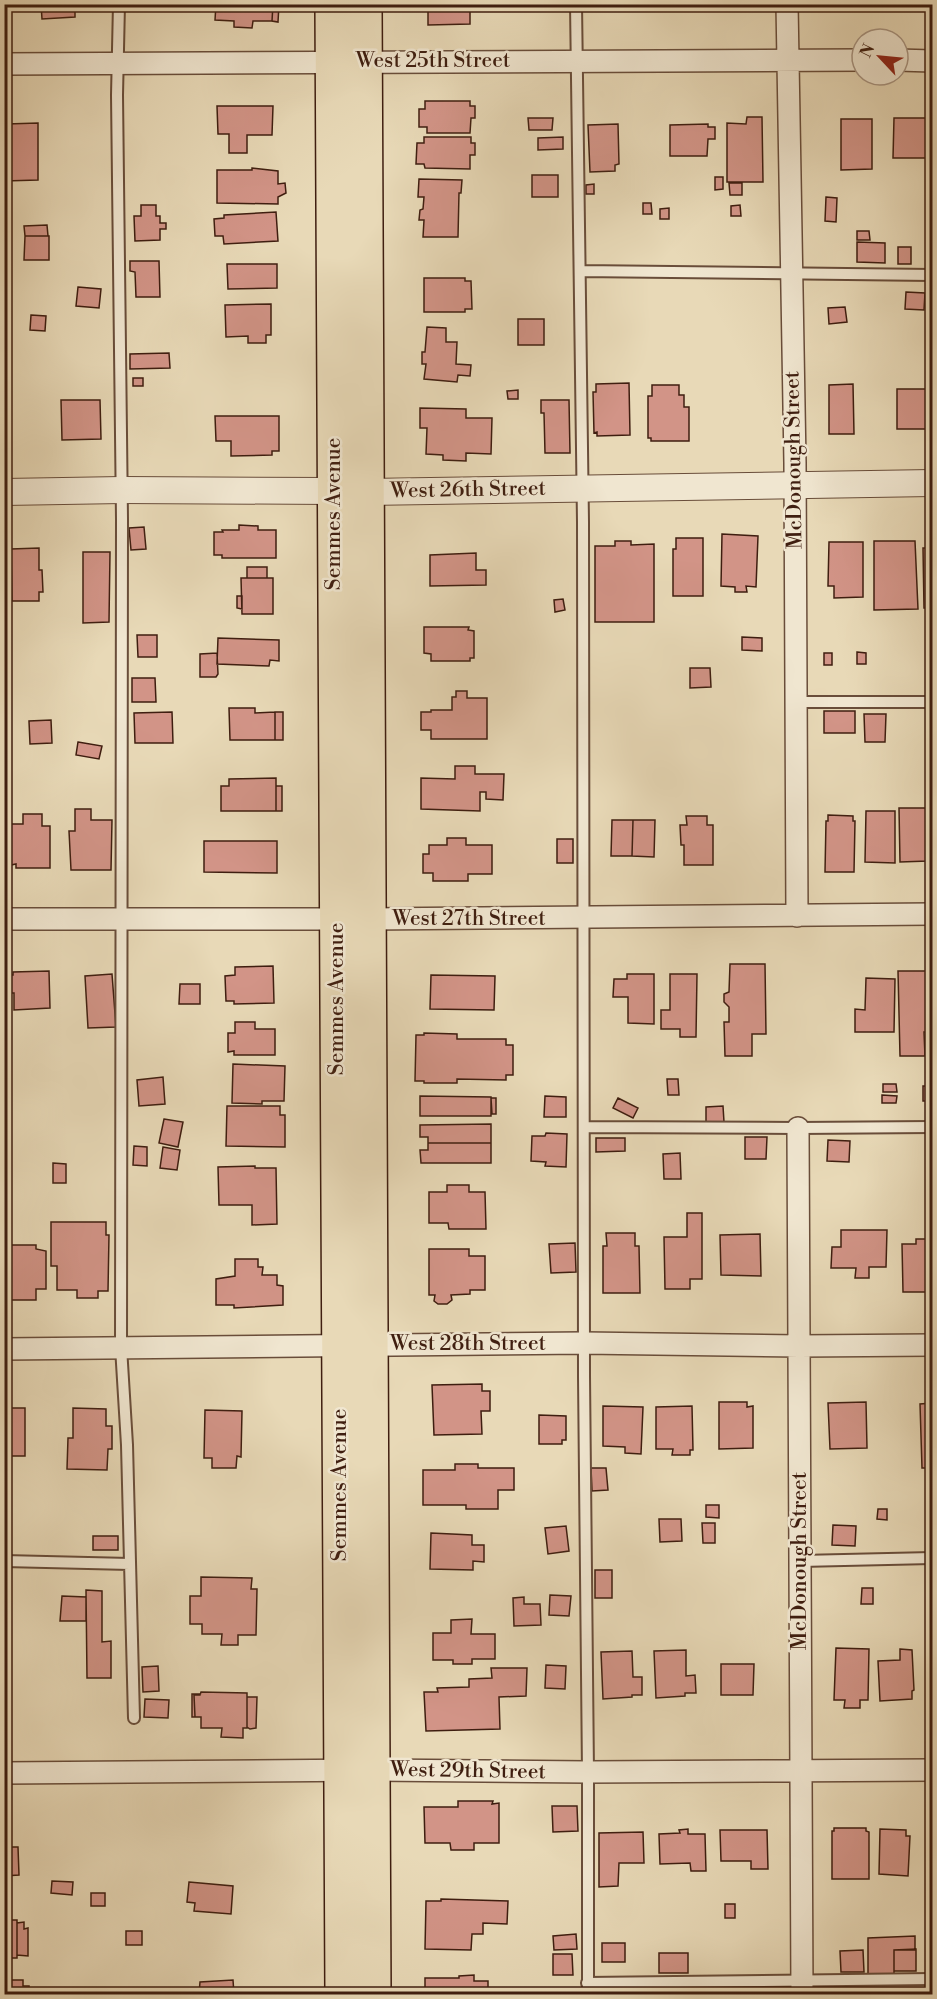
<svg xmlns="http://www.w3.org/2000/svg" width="937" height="1999" font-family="'Libre Bodoni',serif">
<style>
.building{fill:#d29487;stroke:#3f1e10;stroke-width:1.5}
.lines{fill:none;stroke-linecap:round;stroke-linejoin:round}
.service-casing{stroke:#694d3a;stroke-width:14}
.minor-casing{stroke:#694d3a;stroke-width:24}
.tertiary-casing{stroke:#694d3a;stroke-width:28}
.primary-casing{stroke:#3f1e10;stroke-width:36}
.service{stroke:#f0e6d0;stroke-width:10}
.minor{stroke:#f0e6d0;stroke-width:21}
.tertiary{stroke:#f0e6d0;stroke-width:26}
.primary{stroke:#e8d9b7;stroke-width:33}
.labels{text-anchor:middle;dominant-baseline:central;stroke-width:5;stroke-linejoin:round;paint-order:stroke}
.street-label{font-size:21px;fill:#3f1e10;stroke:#f0e6d0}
</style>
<rect width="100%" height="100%" fill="#e8d9b7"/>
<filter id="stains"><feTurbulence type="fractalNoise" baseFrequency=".00333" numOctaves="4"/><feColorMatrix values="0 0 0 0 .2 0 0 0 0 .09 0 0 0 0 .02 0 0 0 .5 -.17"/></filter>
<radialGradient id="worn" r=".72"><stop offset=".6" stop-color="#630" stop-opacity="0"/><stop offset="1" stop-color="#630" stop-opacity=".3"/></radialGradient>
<path class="building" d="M41,4H75V17L42,19Z
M216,4H273L272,21H253L252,28L234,27V21L215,20Z
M273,4H279L278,22L272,21Z
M428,4H470V24L428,25Z
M589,4H614V7H589Z
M652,4H672L673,9H652Z
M698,4H716V6L698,7Z
M730,4H762V7H730Z
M425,101H470V106H475V118H471L470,133H427V127H419V109H425Z
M217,106H273L272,135H247V153H229V134H218Z
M747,117H762L763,182H727V123L746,124Z
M528,118H553L552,130H529Z
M894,118H927L926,158H893Z
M841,119H872V169L841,170Z
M38,123V180L4,181V134H7V124Z
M618,124L619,164L615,165V171L590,172L588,125Z
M708,124V127H715V139H708L707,156H670V125Z
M424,137H471V143H475V155H470V169L425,168L424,164H416L417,143H424Z
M563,137V149L538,150V138Z
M252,168L278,171V184L285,183L286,193L278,197V204L217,203V170H252Z
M532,175H558V197H532Z
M715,177H723V189L715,190Z
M419,179L462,180L461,193H459L458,237H423L424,220H419L420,210L423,209L424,197H418Z
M729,183H742V195H730Z
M594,184V194H586V185Z
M826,197L837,198L836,222L825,221Z
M643,203H651L652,214H643Z
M141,205H156V216H160V223H166V229H160V240L135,241L134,216H141Z
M740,205L741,216H731V206Z
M669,208V219H660V209Z
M276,212L278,241L224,244L223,236H215L214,219L224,218V215Z
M47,225L48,236H25L24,226Z
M857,231H869L870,240H857Z
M25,236H49V260H24Z
M857,242L885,243V263L857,262Z
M898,247H911V264H898Z
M130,261H159L160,297H136L135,272L130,271Z
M227,264H277V288L228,289Z
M424,278H465V281H471L472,309H465V312H424Z
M78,287L101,289L99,308L76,306Z
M906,292L925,293L924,310L905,309Z
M271,304V335H266V343H248V336L226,337L225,305Z
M845,307L847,322L829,324L828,308Z
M31,315L46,316L45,331L30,330Z
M518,319H544V345H518Z
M427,327L446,328V342H457L456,364L471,365L470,376L458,375L457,382L424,379L426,364H422V352H425Z
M169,353L170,368L130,369V354Z
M133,378H143V386H133Z
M629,383L630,435L597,436V432L594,433L593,392H596V384Z
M853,384L854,434H829V385Z
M652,385H679V395H684V407H689V441H651V438H648V396H652Z
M897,389H926L927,429H897Z
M518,390V399H508L507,391Z
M61,400H100L101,439L62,440Z
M541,400H569L570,453H545L544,413H541Z
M420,408L466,409V418H492L491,454L466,453V461L443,460V455L426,454L427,428H420Z
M215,416H279V451H272V455L231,456V441H216Z
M239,525L258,526V530H276V558H222V555H214V532H223L222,530H239Z
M144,527L146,549L131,550L129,528Z
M722,534L758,536L756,587L746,586L747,592H735V587L721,586Z
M676,538H703V596H673V549H676Z
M926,540H932V608H924L923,548H926Z
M615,541H631V545L654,544V622H595V546H615Z
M874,541H915L918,609L874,610Z
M829,542H863V597L834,598V586H828Z
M39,548V570H42L43,592H39V601H12L11,549Z
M83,552H110L109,622L83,623Z
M476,553V570H486V585L430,586V555Z
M247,567H267V578H247Z
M241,578H273V614H242Z
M237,596H242V609L237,608Z
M563,599L565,610L555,612L554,600Z
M424,627H469L468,630L474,631V658H470V661H431V654L424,653Z
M137,635H157V657H138Z
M742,637L762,638V651L742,650Z
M218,638L279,640V661L270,660L269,666L217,664Z
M857,652L866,653V664H857Z
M217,653L218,674L216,677H200V654Z
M824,653H832V665H824Z
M690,668H710L711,687L690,688Z
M132,678H155L156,702H132Z
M456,691H467V698H487V739H431V730H421V712H431V710H452V697H456Z
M229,708H255V713L275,712V740H230Z
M824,711H855V733H824Z
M172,712L173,743H135L134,713Z
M275,712H283V740H275Z
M864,714H886L885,742H865Z
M51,720L52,743L30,744L29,721Z
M78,742L102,746L99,759L76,755Z
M455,766H475V774H504L503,800L486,799V792H480V811L421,809V778L455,779Z
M276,778V811H221V786H229V779Z
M276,786H282V811H276Z
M899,808H927L928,861L900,862Z
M75,809H91V820H112L111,870H71L69,831H75Z
M866,811H895V863L865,862Z
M23,814H42V826H50V868H16V864L11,865V824H23Z
M828,815L853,816V821H855L854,872H825L826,821H828Z
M686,816H707V825H713V865H684V845H681L680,825H687Z
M612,820H633L632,856H611Z
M633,820H655L654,857L632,856Z
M447,838H466V845H492V874H468V881H433V873H423V854H429V845H447Z
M557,839H573V863H557Z
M204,841H277V873L204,872Z
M730,964H765L766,1034H752V1056H725L724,1022H729V1007L724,1002V994L729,992Z
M273,966L274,1003L234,1004V1001H226L225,976L235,975V967Z
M49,971L50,1008L14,1010V993H4V975H13V972Z
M898,971H932V1032H924L925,1056H900Z
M112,974L116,1027L88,1028L85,976Z
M627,974H654V1024L628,1023V997H613L614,979H627Z
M670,974H697L696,1037H680V1029H661V1010H670Z
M431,975L495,976L494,1010L430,1009Z
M866,978L895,979L894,1032H855V1009L865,1010Z
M180,984H200V1004H179Z
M235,1022H255V1029H275V1055H234V1051L228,1052V1033H235Z
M424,1033L457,1034V1039H506V1045H513V1075H506V1080L457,1079V1083H424V1081H415L416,1035H424Z
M233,1064L285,1066L284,1101H262V1104L232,1103Z
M163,1077L165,1104L139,1106L137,1080Z
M667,1079H678L679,1095H668Z
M883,1084H896L897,1092H883Z
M923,1086H932V1101H923Z
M882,1095L897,1096L896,1103H882Z
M420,1096L491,1097V1116H420Z
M545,1096L566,1097V1117H544Z
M491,1098H496V1114H492Z
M618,1098L638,1108L633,1118L613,1108Z
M227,1106H280V1115H285V1147L226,1146Z
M723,1106L724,1122H706V1107Z
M164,1119L183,1122L178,1147L159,1143Z
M491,1124V1143H428V1137H420V1125Z
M546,1133L567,1134L566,1167L545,1166L546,1162L531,1161L532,1136H545Z
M745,1137H767L766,1159H745Z
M596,1138H625V1151L596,1152Z
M828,1140L850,1141L849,1162L827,1161Z
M428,1143H491V1163H421L420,1150H428Z
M134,1146L147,1147V1166L133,1165Z
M163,1147L180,1150L177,1170L160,1168Z
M680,1153L681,1179H664L663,1154Z
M53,1163L66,1164V1183H53Z
M255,1166V1168H276L277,1224L252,1225V1205H219L218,1167Z
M447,1185H469V1192H485L486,1229H449L448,1223H429V1192H447Z
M687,1213H702V1279H690V1289H665L664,1237H687Z
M51,1222H106V1235H109L108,1291H98V1298H77V1290H57V1266H51Z
M841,1230H887L886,1267H869V1278H855L856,1268H831L832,1247H841Z
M606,1233H635V1246H639L640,1293H603V1246H607Z
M760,1234L761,1276L721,1275L720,1235Z
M916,1239H930V1292H903L902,1244H916Z
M575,1243L576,1272L551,1273L549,1244Z
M10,1245H36V1249L46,1251V1289H36V1300H7V1289H4V1249H10Z
M429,1249H469V1256H485V1290H470V1294L451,1295L452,1300L447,1304H438L434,1301L435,1295H429Z
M235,1259H258V1267H263L262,1275H277V1285L283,1286V1305L234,1308V1305H216V1279L235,1276Z
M482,1384V1391H490V1411H481L482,1434L434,1435L432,1385Z
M719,1402H747V1407L753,1406V1448L719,1449Z
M866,1402L867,1448L830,1449L828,1403Z
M932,1403V1468H922L920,1404Z
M603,1406L643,1407L641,1454L625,1453V1447L603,1446Z
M692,1406L693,1450H690V1455H672L673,1449H656V1407Z
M4,1408H25V1456H4Z
M73,1408L106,1409V1426H112V1449H108L107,1470L67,1469L68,1438H73Z
M205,1410L242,1411L241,1457L237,1456L236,1468H212V1458H204Z
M539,1415L566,1416V1440H562V1444H539Z
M455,1464H478V1468H514V1490H498V1509H466V1505H423V1470H455Z
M591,1468H606L608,1490L592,1491Z
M706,1505H719V1518L706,1517Z
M878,1509H887V1520L877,1519Z
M659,1519H681L682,1541L660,1542Z
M702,1523H715V1543H703Z
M833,1525L856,1526L855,1546L832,1545Z
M566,1526L569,1551L548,1554L545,1528Z
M431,1533L472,1535V1545H484V1562L473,1561V1570L430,1569Z
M93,1536H118V1550H93Z
M595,1570H612V1598H595Z
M201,1577L252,1578L251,1589H257L256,1635H238V1645H221L222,1634H202V1624H190V1596H201Z
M862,1588H873V1604H861Z
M86,1590L102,1591V1642L111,1641V1678H87Z
M550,1595L571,1596L569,1616L549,1615Z
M62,1596L86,1597V1621H60Z
M524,1597V1604H540L541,1625L514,1626L513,1598Z
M472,1619L471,1634H495V1659H472V1664H453V1660H433V1633H451V1620Z
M836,1648L869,1649L868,1700H860V1708H844L845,1700H834Z
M900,1649L912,1650L914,1690L912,1691V1699L880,1701L878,1661L900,1660Z
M686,1650V1676L695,1675L696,1693H685V1696L656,1698L654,1651Z
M632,1651L633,1677H642V1695H632V1697L603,1699L601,1652Z
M927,1657H932V1701H927Z
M721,1664H754L753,1695H721Z
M546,1665L566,1666L565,1689L545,1688Z
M158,1666L159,1691L143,1692L142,1667Z
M491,1668H527L526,1696L499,1697L500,1729L426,1731L424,1692H438L437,1688L469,1687V1679L492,1678Z
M201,1692L247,1693V1728H243V1738L221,1737L222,1728H201V1717H195L194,1695H200Z
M192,1694H201L194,1695L195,1717H192Z
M247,1697H257L256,1728L250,1729L247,1727Z
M145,1699L169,1700L168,1718L144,1717Z
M458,1801H493L492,1804L499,1803V1843H474V1850H451L450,1843H425L424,1807H458Z
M552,1806H577L578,1831L553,1832Z
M834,1828H866V1831L869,1832V1879H832V1831H834Z
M688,1829V1834H705L706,1871H691L690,1863L660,1864L659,1834L680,1833L679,1830Z
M880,1829L906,1830V1836H910L908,1876L879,1874Z
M720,1830H767L768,1869H751V1861H721Z
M643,1832L644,1863H619L618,1886L599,1887V1833Z
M4,1847H18L19,1875L4,1876Z
M52,1881L73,1882L72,1895L51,1893Z
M189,1882L233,1886L231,1914L194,1911L195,1903L187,1902Z
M91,1893H105V1906H91Z
M441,1899L508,1901L507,1924L483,1923V1934H472L471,1950L425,1949L426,1901H441Z
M725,1904H735V1918H725Z
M4,1920H17V1958H9L5,1964Z
M24,1922V1929L28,1928V1956L17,1955V1923Z
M126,1931H142V1945H126Z
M576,1934L577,1949L554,1950L553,1936Z
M915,1936V1950H894V1976H868V1938Z
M602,1943H625V1962H602Z
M916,1949V1971H894V1950Z
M863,1950L864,1972H841L840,1951Z
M659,1953H688V1973H659Z
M553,1954H572L573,1975H553Z
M474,1975V1981H488V1988H495V1994H425V1978H459V1976Z
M4,1980H23V1986H29V1994H4Z
M233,1980L234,1994H199L200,1982Z
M234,1988H278L279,1994H234Z"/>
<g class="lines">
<g class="service-casing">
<path id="service" d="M119,4L117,95L122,519L121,1347L127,1445L134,1718
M576,4L583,522L584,1376L588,1772V1994
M580,271L932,275
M797,702H932
M584,1127L798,1128L932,1127
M4,1561L130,1564
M800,1561L932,1558
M587,1983L932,1979"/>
</g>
<g class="minor-casing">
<path id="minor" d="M787,4L795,463L797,916
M898,60L932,61
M4,64L862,60
M4,919H369L932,914
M798,1128L802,1994
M4,1349L584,1343L799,1346L932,1345
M4,1773L373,1770L588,1772L932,1770"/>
</g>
<g class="tertiary-casing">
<path id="tertiary" d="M4,492L122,490L333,491
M367,492L932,483"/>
</g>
<g class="primary-casing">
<path id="primary" d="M332,4L342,1994
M365,4L374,1994"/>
</g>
<use href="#service" class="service"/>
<use href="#minor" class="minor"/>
<use href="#tertiary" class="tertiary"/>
<use href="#primary" class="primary"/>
</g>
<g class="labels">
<g class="street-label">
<text x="433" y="61">West 25th Street</text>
<text transform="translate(794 460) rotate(-91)">McDonough Street</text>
<text transform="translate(468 490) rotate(-1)">West 26th Street</text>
<text transform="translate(334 514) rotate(-90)">Semmes Avenue</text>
<text x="469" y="919">West 27th Street</text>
<text transform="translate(337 999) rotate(-90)">Semmes Avenue</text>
<text x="468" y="1344">West 28th Street</text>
<text transform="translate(340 1485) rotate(-90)">Semmes Avenue</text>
<text transform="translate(800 1561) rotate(-90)">McDonough Street</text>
<text transform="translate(468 1771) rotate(1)">West 29th Street</text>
</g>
</g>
<rect width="937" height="1999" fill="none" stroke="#e8d9b7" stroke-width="24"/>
<rect x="6" y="6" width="925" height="1987" fill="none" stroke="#3f1e10" stroke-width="3"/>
<rect x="12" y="12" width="913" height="1975" fill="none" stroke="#3f1e10" stroke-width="1.5"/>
<g transform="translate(880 57) rotate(296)"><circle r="28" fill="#f0e6d0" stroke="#a99683" stroke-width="1.5"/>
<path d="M0-4.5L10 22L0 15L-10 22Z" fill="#8f2418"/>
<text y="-9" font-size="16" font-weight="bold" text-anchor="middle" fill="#3f1e10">N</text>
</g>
<rect width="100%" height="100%" filter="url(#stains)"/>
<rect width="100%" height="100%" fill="url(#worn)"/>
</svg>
